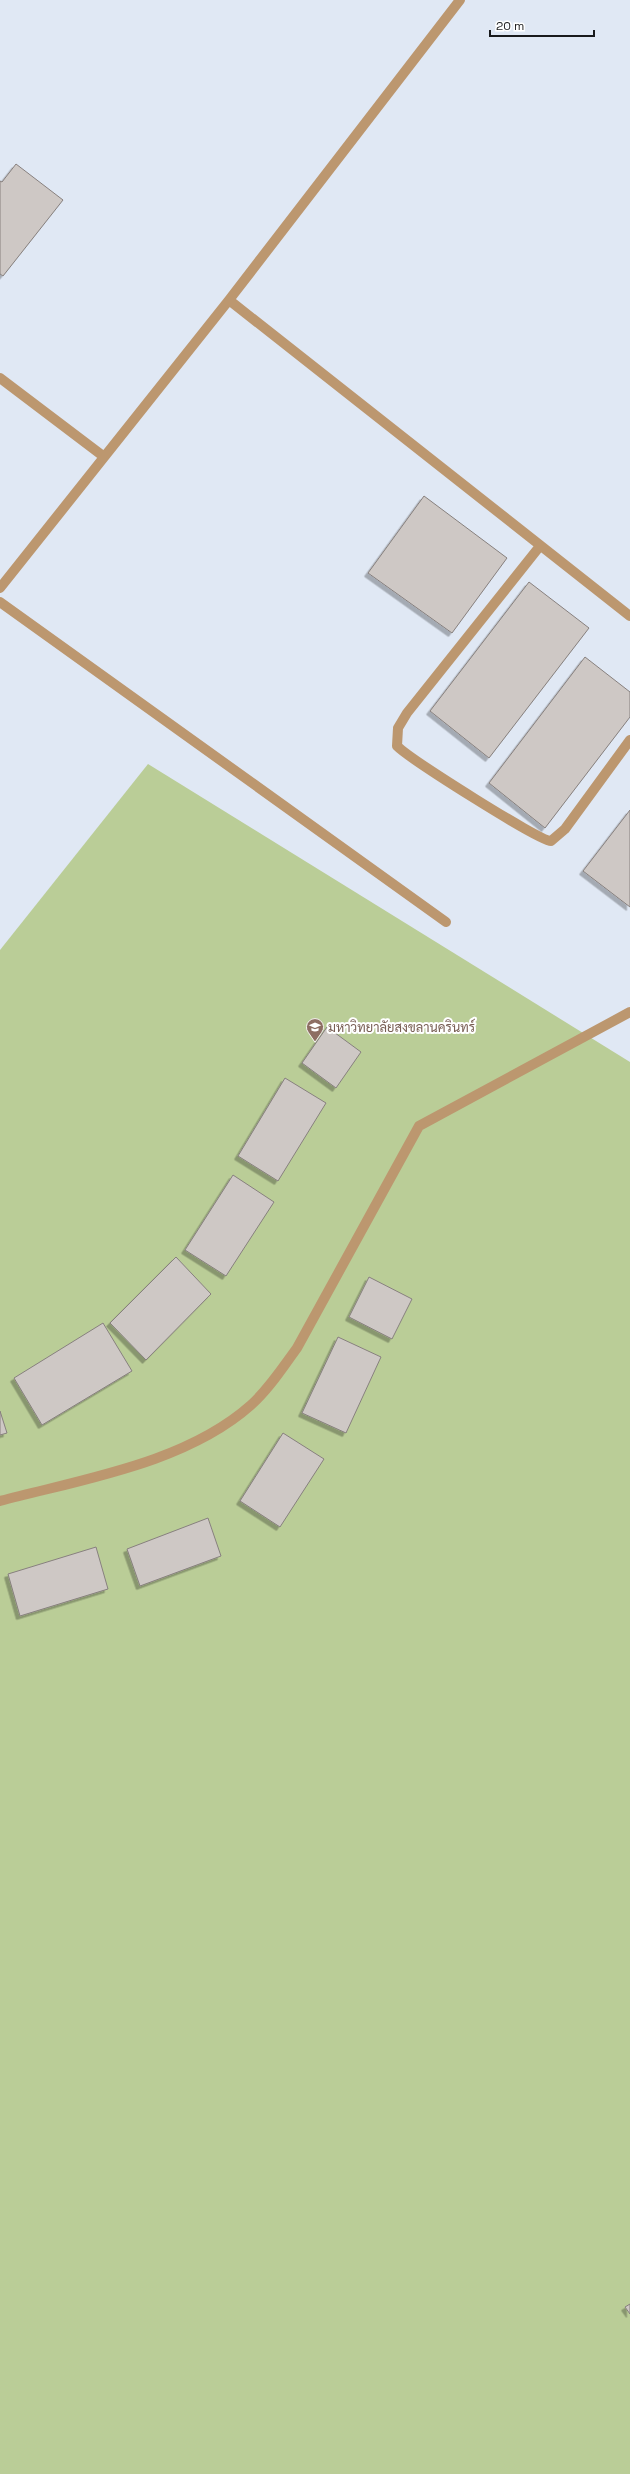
<svg xmlns="http://www.w3.org/2000/svg" width="630" height="2474" font-family="'Space Grotesk',Sarabun,sans-serif">
<style>
.built{fill:#e0e8f4}
.green{fill:#bacd97}
.building{fill:#cec8c5;stroke:#87807e;filter:url(#shadow)}
.lines{fill:none;stroke-linecap:round;stroke-linejoin:round}
.minor{stroke:#bc976f;stroke-width:10}
.labels{text-anchor:middle;dominant-baseline:central;stroke-width:4;stroke-linejoin:round;paint-order:stroke}
.education-label{font-size:13px;fill:#785e54;stroke:#fff;text-anchor:start}
</style>
<defs>
<filter id="shadow"><feDropShadow dx="-3.5" dy="3.5" stdDeviation="0" flood-color="#0004"/></filter>
</defs>
<rect width="100%" height="100%" fill="#eff3f8"/>
<path class="built" d="M0,0H630V2474L0,2302Z"/>
<path class="green" d="M148,764L630,1062V2474H0V950Z"/>
<path class="building" d="M16,164L63,200L3,276L0,274V181L2,182Z
M424,496L507,558L452,633L368,573Z
M529,582L589,628L489,758L430,711Z
M585,657L630,692V717L545,828L489,783Z
M630,810V907L583,871Z
M327,1027L361,1052L336,1088L302,1063Z
M285,1078L326,1103L278,1181L238,1156Z
M233,1175L274,1202L226,1276L185,1250Z
M176,1257L211,1294L146,1360L110,1323Z
M369,1277L412,1299L392,1339L349,1317Z
M103,1323L132,1371L42,1425L14,1378Z
M338,1337L381,1357L346,1433L302,1413Z
M0,1411L7,1433L0,1435Z
M283,1433L324,1459L280,1527L240,1501Z
M208,1518L221,1556L140,1586L127,1549Z
M96,1547L108,1589L20,1616L8,1574Z
M630,2304V2314L625,2307Z"/>
<g class="lines">
<path class="minor" d="M229,300L630,616
M0,378L103,456
M540,546L407,713L398,728L397,746C410,759 539,841 551,841L565,829L630,740
M0,588L229,300L460,0
M0,602L446,922
M0,1501C83,1479 186,1463 251,1405C269,1389 283,1367 297,1348L419,1126L630,1012"/>
</g>
<defs>
<g id="university-pin" transform="scale(0.9)"><path d="M0 17L-7.5 6A9.5 9.5 0 1 1 7.5 6Z" fill="#8d6e63" stroke="#fff"/><path d="M0-5L7-2L0 1L-7-2ZM-4 1L0 2.5L4 1V4Q0 6-4 4Z" fill="#fff"/></g>
</defs>
<g fill-rule="evenodd">
<use href="#university-pin" x="315" y="1027"/>
</g>
<g class="labels">
<g class="education-label">
<text x="328" y="1027">มหาวิทยาลัยสงขลานครินทร์</text>
</g>
</g>
<path d="M490 30v6h104v-6" fill="none" stroke="#191a1c" stroke-width="2"/>
<text x="496" y="30" font-size="12" fill="#191a1c" stroke="#ffffff" stroke-width="3" paint-order="stroke">20 m</text>
</svg>
